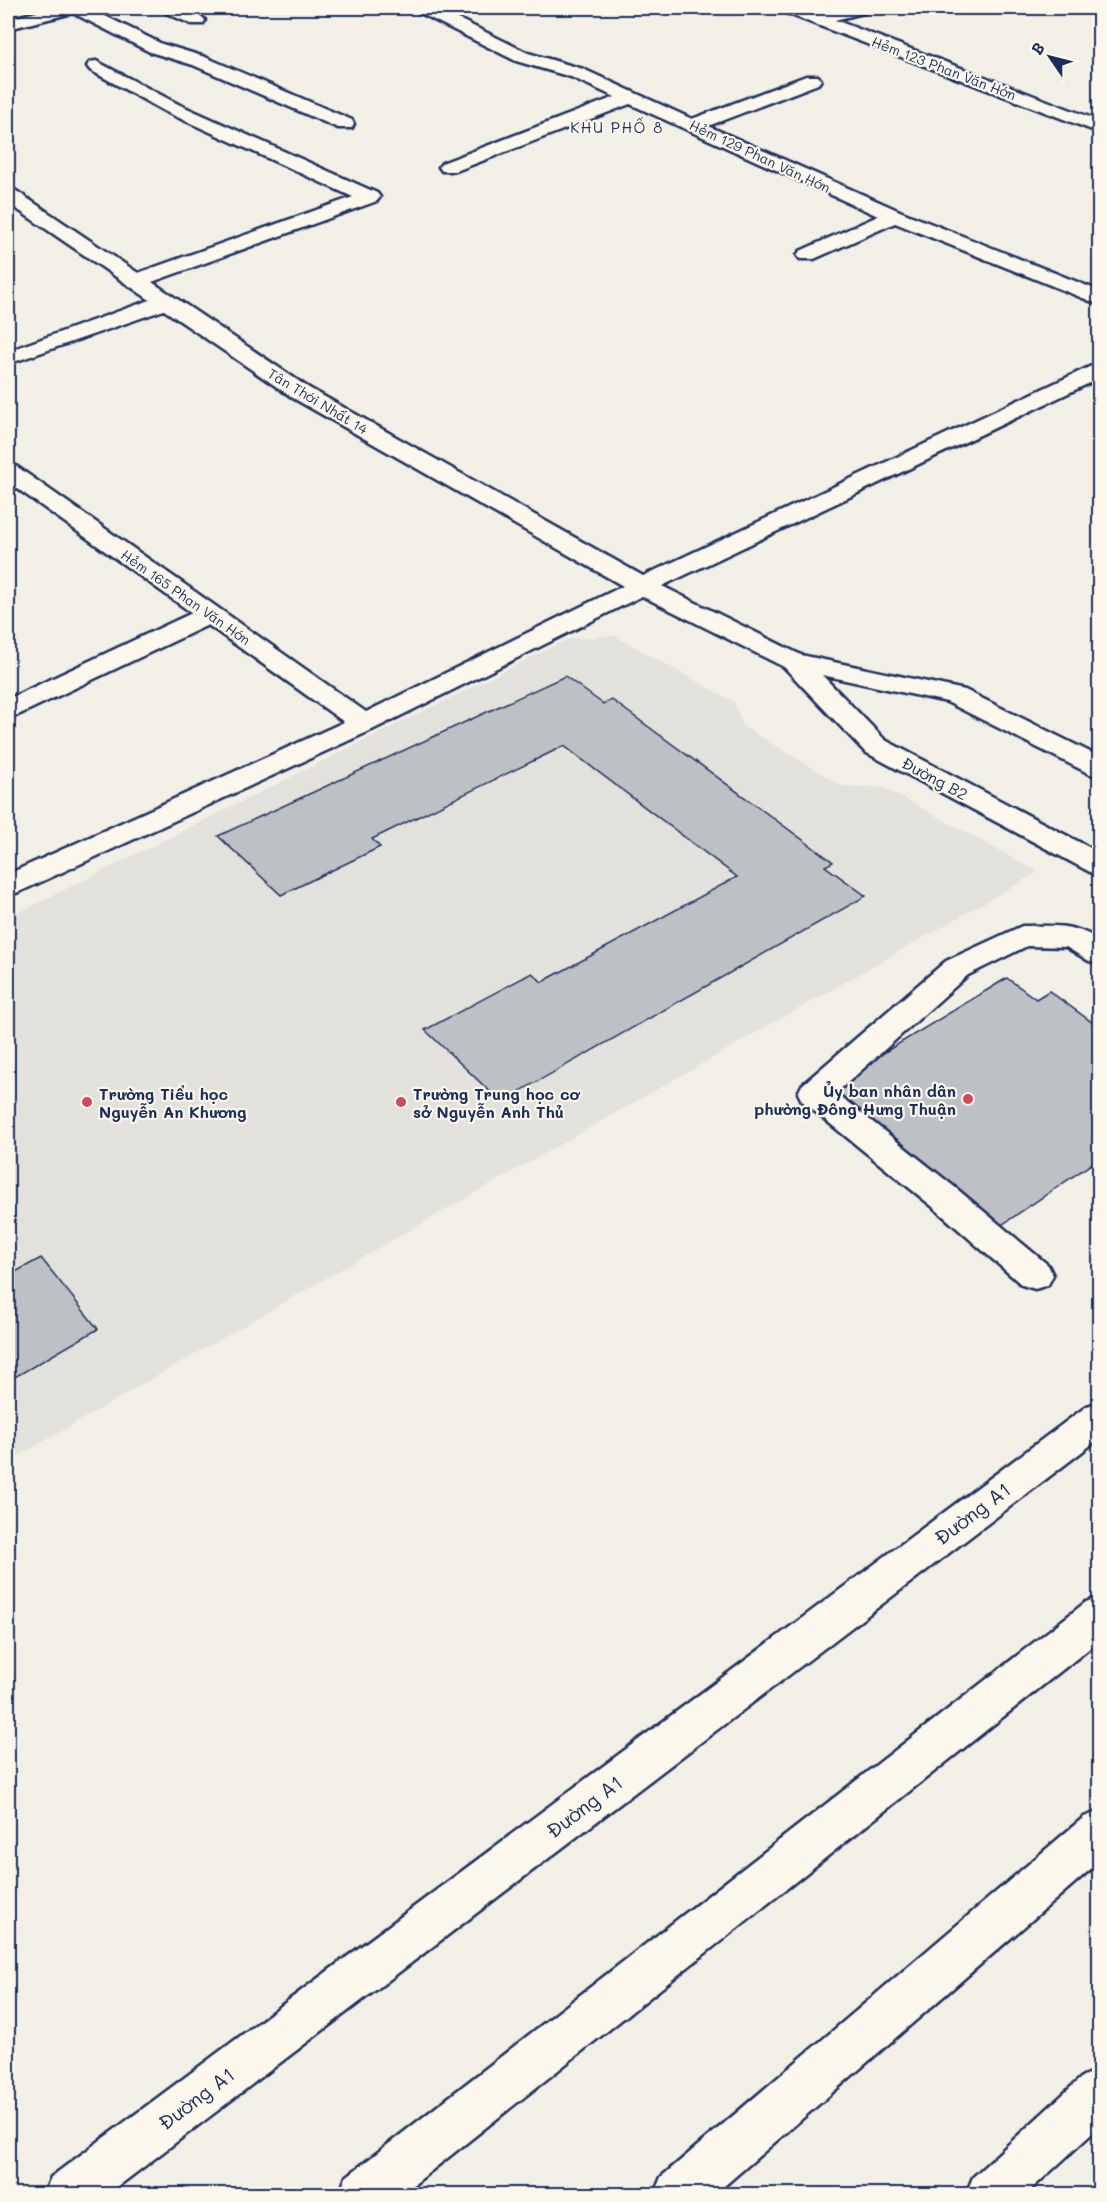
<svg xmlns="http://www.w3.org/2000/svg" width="1107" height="2202" font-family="Mali,sans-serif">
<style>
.built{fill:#e2e1dc}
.building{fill:#bdc0c4;stroke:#1b2f5e;stroke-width:1.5}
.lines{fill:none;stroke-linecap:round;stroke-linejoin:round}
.minor-casing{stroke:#1b2f5e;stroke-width:5}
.major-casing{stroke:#1b2f5e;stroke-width:5}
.minor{fill:#fbf7ec;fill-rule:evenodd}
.major{fill:#fbf7ec;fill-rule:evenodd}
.poi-dot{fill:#d1495b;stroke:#fbf7ec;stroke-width:2}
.labels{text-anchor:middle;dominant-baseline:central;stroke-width:4.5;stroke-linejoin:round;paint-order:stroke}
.far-street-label{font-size:14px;fill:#1b2f5e;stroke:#fbf7ec}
.far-neighbourhood-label{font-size:15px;letter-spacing:1.5px;fill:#1b2f5e;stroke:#fbf7ec}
.street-label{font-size:16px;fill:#1b2f5e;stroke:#fbf7ec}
.poi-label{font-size:16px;font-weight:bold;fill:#1b2f5e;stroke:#fbf7ec;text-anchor:start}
.near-street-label{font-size:20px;fill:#1b2f5e;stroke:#fbf7ec}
</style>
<rect width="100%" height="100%" fill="#f2efe6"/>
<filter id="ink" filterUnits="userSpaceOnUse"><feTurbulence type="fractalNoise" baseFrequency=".0167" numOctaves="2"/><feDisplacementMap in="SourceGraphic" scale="12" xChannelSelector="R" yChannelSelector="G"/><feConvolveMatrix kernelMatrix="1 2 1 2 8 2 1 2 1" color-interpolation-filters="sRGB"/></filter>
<g filter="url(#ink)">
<path class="built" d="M615,636L734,702L743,726L842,786L885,788L1038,872L326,1278L8,1462V918L568,639Z"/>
<path class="building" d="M565,676L603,704L612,700L833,862L825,866L866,896L501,1102L425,1030L532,973L542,982L737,877L564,746L372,839L380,847L281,895L218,836Z
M1007,978L1036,999L1049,991L1100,1028V1158L981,1239L824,1089Z
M41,1258L98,1329L8,1381V1276Z"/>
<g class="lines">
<g class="minor-casing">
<path id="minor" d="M69,8H89L162,44L205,57L352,120L354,124L352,128H338L193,65L150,52L71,12Z
M162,8C176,7 195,8 205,20L203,24H191L164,12Z
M416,8H436L528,53L583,69L692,119L806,76H818L821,80L818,84L708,126L902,212L1100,291V305L895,223L814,259H800L797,255L800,251L878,216L630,104L456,171H442L439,167L442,163L615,97L571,77L516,61L418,12Z
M781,8H803L819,14L843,8H869L867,12L835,20L1100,121V133L783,12Z
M96,61L178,104L377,193L380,197L377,201L152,282L309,388L643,576L1100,362V378L662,586L801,655L965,690L1100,757V776L1090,774L947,702L822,675L885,740L1100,853V874L1090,872L865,752L784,667L642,596L374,729L19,892L8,895V874L344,722L208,625L18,715L8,717V699L192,613L8,482V464L16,466L366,712L623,586L293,398L164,310L8,364V351L150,300L8,203V188L15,190L138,273L353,197L166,112L90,70L87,66L90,62Z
M1022,926C1054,926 1071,923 1100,940V964L1089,961L1066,947L1027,946L968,975L836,1093L957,1189L1048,1265L1053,1275L1048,1285L1035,1289L1022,1285L933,1207L802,1101L798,1093L802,1085L946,961Z
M1100,1402V1438L108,2194H44L51,2177L1087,1406Z
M1100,1597V1640L402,2194H339L346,2177L1086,1602Z
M1100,1811V1861L715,2194H654L661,2177L1084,1817Z
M1100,2069V2126L1026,2194H966L973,2177L1083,2076Z"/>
</g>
<g class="major-casing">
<path id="major" d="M53,8H79L77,12L8,29V19Z"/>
</g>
<use href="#minor" class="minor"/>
<use href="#major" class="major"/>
</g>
</g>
<g class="poi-dot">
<circle cx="968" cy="1099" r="6"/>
<circle cx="87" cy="1102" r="6"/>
<circle cx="401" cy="1102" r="6"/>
</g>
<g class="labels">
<g class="far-street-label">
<text transform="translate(944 68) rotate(21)">Hẻm 123 Phan Văn Hớn</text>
<text transform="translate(760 156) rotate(25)">Hẻm 129 Phan Văn Hớn</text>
<text transform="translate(318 401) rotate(31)">Tân Thới Nhất 14</text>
<text transform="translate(186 597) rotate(35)">Hẻm 165 Phan Văn Hớn</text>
</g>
<g class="far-neighbourhood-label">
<text x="617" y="127">KHU PHỐ 8</text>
</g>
<g class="street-label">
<text transform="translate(935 778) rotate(28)">Đường B2</text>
</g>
<g class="poi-label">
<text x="956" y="1090" text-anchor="end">Ủy ban nhân dân<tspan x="956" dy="18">phường Đông Hưng Thuận</tspan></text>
<text x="99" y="1093">Trường Tiểu học<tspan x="99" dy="18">Nguyễn An Khương</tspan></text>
<text x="413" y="1093">Trường Trung học cơ<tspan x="413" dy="18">sở Nguyễn Anh Thủ</tspan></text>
</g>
<g class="near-street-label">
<text transform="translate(972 1513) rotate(-37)">Đường A1</text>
<text transform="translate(584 1806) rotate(-37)">Đường A1</text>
<text transform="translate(196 2098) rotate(-37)">Đường A1</text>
</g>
</g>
<rect width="1107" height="2202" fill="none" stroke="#fbf7ec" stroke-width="30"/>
<rect x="15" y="15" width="1077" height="2172" fill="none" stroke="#1b2f5e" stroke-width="2" filter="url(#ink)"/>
<g transform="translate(1050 57) rotate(305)" stroke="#fbf7ec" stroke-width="4.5" paint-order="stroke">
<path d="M0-4.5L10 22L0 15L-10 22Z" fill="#1b2f5e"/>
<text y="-9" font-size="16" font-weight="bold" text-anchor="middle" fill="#1b2f5e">B</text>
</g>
</svg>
